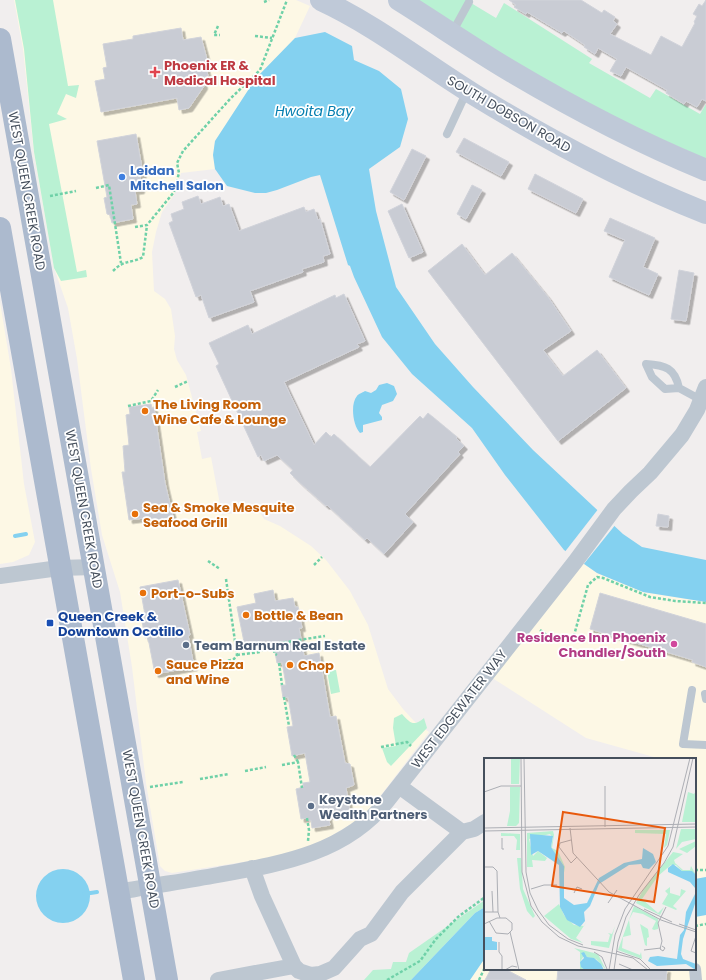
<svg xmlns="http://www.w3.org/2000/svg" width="706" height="980" font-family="Poppins,sans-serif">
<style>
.commercial{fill:#fdf8e5}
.green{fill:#b9f1d3}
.water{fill:#84d1f0}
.pier{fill:#f1eeee}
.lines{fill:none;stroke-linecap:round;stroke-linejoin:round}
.stream{stroke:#84d1f0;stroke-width:4}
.building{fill:#c9ccd4;stroke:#d1d3da;filter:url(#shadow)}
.path{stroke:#6fd1a8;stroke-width:2.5;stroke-dasharray:3 2;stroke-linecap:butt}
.service{stroke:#bdc7d1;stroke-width:8}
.pedestrian{stroke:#bdc7d1;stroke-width:12}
.minor{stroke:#bdc7d1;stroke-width:16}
.secondary{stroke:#bfc9d8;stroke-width:22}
.primary{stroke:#acbace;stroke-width:22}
.health-dot{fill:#e0444e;stroke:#fff;stroke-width:1.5}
.shop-dot{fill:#3f7fe0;stroke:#fff;stroke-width:1.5}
.food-dot{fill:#e8710a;stroke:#fff;stroke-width:1.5}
.transit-dot{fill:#1a4fb4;stroke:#fff;stroke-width:1.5}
.hotel-dot{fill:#d1479c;stroke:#fff;stroke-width:1.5}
.service-dot{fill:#5c6f8a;stroke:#fff;stroke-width:1.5}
.labels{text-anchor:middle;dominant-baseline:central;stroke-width:3.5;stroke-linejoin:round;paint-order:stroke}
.health-label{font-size:13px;font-weight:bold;fill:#be3a42;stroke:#fff;text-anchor:start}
.street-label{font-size:13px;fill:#454f5c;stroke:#fff}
.shop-label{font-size:13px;font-weight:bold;fill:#366cbe;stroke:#fff;text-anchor:start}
.food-label{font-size:13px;font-weight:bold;fill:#c56008;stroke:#fff;text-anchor:start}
.transit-label{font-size:13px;font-weight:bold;fill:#164399;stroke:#fff;text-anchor:start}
.hotel-label{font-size:13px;font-weight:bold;fill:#b23c85;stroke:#fff;text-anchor:end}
.service-label{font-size:13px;font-weight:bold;fill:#4e5e75;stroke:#fff;text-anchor:start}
.water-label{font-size:14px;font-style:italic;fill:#057eaf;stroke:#fff}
.inset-road{fill:none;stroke:#acaeb4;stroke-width:1}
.view{fill:#e8590c;fill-opacity:0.15;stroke:#e8590c;stroke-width:2}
.inset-edge{fill:none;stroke:#454f5c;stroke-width:2}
</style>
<defs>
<filter id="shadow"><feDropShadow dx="3.5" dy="3.5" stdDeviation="0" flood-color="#0004"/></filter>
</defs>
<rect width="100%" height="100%" fill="#f1eeee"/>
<path class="commercial" d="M14,0H296L310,6L295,38L256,79L215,141L213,155L215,169L181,173L174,195L162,212L156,232L152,252L154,291L165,299L171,309L175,336L174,349L177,360L186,375L201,431L197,432L202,459L211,457L222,515L258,509L264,519L280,526L311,546L326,560L350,591L368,625L388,689L403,709L414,721L429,732L375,803L361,818L316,845L276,857L172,873L165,871L160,866L146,783L132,667L120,592L102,535L91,469L77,359L68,308L54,268L34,154L23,49Z
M0,302L11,369L24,484L35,542L29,555L13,562L0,564Z
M577,559L597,573L643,592L706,602V877L695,879V759H654V757L586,738L486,674Z
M706,915V980H470L485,958V969H695V917Z"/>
<path class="green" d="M15,0H53L68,86L79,85L76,98L66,94L57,114L67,119L49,124L77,272L86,270L87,277L61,281L54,268L34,152L24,49Z
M414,0H466L496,18L504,3L592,59L589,63L650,98L656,89L700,114L706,104V159L607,115L535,75Z
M336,670L340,692L331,694L327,671Z
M402,714C410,723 414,727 424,718L427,728L391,766L387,762L382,748L396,746L393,728L394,718Z
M485,900V907L475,913L411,980H364L373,970L391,969L393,962H406L409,953Z"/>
<path class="water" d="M325,32L352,46L354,60L379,71L401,89L408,119L400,147L369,169L376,211L396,287L435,344L473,387L533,450L623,534L642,547L706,560V602L643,592L597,573L564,550L505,475L472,428L412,374L382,337L354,277L350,266L348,265L320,175L311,177L277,190L266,193H255L227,186L215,169L213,155L215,141L256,78L295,38Z
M387,383L394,386L397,394L393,401L382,405L379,413L382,417V420L363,425V432L360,433C353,426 350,404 357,396C358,394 362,393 365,391L371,393L376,390L379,385Z
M36 896a27 27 0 1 1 54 0a27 27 0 1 1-54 0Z
M706,877V915L695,917V879Z
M485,907V958L470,980H411L475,913Z"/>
<path class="pier" d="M599,508L616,524L583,565L564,553Z"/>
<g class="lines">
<path class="stream" d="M15,536L26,534
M84,894L97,892"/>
</g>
<path class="building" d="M509,0H581L602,13L604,10L615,17L613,21L617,24L610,34L651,55L661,36L682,47L695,23L694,22L697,16L693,14L699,4L702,6L706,0V101L702,99L697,107L686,101L684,104L666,93L667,90L626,67L621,76L610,71L617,59L598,48L595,54L584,47L585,45L564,31L562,33L527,12L526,14L514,7L516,5Z
M181,28L183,40L201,37L209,67H206L208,76L203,77L204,86L189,108L179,110L177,98L101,112L95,81L105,79L103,68L107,67L103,44L133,39V36Z
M136,134L143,174L140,175L141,190L135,191L137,204L131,205L133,219L112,223L110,215L107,214L104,198L107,197L97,141Z
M464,138L509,162L501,176L456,152Z
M412,149L426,156L404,200L390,192Z
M535,174L583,199L576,213L528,189Z
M472,185L482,190L466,219L457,214Z
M198,196L201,204L220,197L223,206L229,204L239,231L304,207L306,212L314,209L318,220L320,219L330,254L323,256L324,262L302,269L303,272L250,291L254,302L209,318L201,295L196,297L169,223L173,221L171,214L184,209L182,202Z
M402,204L423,252L409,258L388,211Z
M610,218L655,238L643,267L658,274L649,295L609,277L625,240L604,231Z
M462,244L485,275L512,253L548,297L571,331L543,350L563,376L597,350L626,388L558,441L428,271Z
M679,270L694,273L686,321L671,319Z
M344,294L365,341L357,344L359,347L284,382L314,445L326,432L331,437L334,434L370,467L420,416L423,419L428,413L457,437L456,438L464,446L458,452L460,454L405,514L413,522L384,554L367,538L365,540L327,505L326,506L298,481L290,473L293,470L277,455L264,461L261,455L258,457L216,366L219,364L209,343L248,325L252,334L335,295L336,298Z
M151,404L152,408H154L165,483L173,517L144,522V518L129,520L122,472H125L123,446L129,445L126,415L130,414L129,407Z
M658,514L669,516L668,527L656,526Z
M178,580L190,635H188L194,667L155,674L149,643L147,637L145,638L141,616L145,615L140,587Z
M273,590L275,601L293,598L295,607H298L302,628H299L304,656L319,653L330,717L336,716L345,763L350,764L354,785L346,788L350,812L328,816L330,825L312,828L311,820L309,821L308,818L301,819L296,789L303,787V783L310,782L305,753L292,756L287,727L293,726L288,697L283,698L281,685H286L282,662L277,663L273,642L245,647L237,607L256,603L254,594Z
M600,593L706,624V667L692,662L693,660L590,629Z
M491,969H505L526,980H485Z
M558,969H667L666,980H557Z"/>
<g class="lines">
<path class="path" d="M264,2L269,0
M218,26L214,35H220
M255,36L272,38
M96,188L109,185L121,263
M50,196L76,191
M135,227L147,225L174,192L179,173L177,163L183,151L230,99L260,70L287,0
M113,271C125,259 130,264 143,257L147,225
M175,387L188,381
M128,406L151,401L158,390
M208,561L220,569
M314,565L322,557
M226,579L237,655L234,659L227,661
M540,630L555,641L565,638L573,639L588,585L597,577L603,578L650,597L675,601L706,603
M272,645L275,654L277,655
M237,655L260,652L267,645L325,636
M279,663L282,685
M284,697L289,726
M381,747L407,742L411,746
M294,755L298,762
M282,765L298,762L302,788
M245,771L266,767
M200,779L229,774
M150,787L183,782
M307,818L309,830L308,841
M695,870H706
M695,926L706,924
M387,980L420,961L436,939L458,917L485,897
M479,980L485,967"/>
<path class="service" d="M452,33L469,2
M447,134L467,91
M679,388C675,368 665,365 646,364L652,377L665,389L679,388L703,401
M692,690L683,744L706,745
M705,694L706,699"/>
<path class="pedestrian" d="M695,969L696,980"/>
<path class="minor" d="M0,576L59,568L95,567
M462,832L474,829L485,822
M252,868L262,896L294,966L299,971L311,975L320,974L334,968L360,939L371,934L402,892L462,832L399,786
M118,892C151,886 185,881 218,875C279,864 345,854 387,801L575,562L614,509L631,491L650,473L682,435L697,410L706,387
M218,980L294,966"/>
<path class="secondary" d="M321,0C375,25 423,63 473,94C548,140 625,181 706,213
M399,0C436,23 472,48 509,70C573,108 638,142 706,170"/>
<path class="primary" d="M0,39L167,980
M0,228L134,980"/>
</g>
<path class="health-dot" d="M153 66h4v4h4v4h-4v4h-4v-4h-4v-4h4z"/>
<circle class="shop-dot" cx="122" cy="177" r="4"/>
<g class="food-dot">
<circle cx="145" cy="411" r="4"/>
<circle cx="135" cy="514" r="4"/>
<circle cx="143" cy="593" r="4"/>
<circle cx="246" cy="615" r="4"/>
<circle cx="290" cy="665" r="4"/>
<circle cx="158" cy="671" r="4"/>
</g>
<rect class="transit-dot" x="46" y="619" width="8" height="8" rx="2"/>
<circle class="hotel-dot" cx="674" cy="644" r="4"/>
<g class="service-dot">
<circle cx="186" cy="645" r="4"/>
<circle cx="311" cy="806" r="4"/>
</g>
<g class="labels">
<g class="health-label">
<text x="164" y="65">Phoenix ER &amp;<tspan x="164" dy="15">Medical Hospital</tspan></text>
</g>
<g class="street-label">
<text transform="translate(509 114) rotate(30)">SOUTH DOBSON ROAD</text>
<text transform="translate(27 191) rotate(80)">WEST QUEEN CREEK ROAD</text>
<text transform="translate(84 509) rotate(80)">WEST QUEEN CREEK ROAD</text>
<text transform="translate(459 709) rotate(-52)">WEST EDGEWATER WAY</text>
<text transform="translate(141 829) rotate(80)">WEST QUEEN CREEK ROAD</text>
</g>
<g class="shop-label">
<text x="130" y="170">Leidan<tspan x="130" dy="15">Mitchell Salon</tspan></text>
</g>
<g class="food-label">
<text x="153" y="404">The Living Room<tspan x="153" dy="15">Wine Cafe &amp; Lounge</tspan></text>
<text x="143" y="507">Sea &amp; Smoke Mesquite<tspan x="143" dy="15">Seafood Grill</tspan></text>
<text x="151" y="593">Port-o-Subs</text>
<text x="254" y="615">Bottle &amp; Bean</text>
<text x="166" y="664">Sauce Pizza<tspan x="166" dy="15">and Wine</tspan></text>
<text x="298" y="665">Chop</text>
</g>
<g class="transit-label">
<text x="58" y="616">Queen Creek &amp;<tspan x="58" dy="15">Downtown Ocotillo</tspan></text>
</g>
<g class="hotel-label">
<text x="666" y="637">Residence Inn Phoenix<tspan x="666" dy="15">Chandler/South</tspan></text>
</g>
<g class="service-label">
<text x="194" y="645">Team Barnum Real Estate</text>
<text x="319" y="799">Keystone<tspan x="319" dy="15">Wealth Partners</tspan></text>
</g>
<g class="water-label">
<text x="314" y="111">Hwoita Bay</text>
</g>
</g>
<g transform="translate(484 758)">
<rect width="212" height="212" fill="#f1eeee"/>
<path d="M27,0H36L35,26H27ZM26,29H36L35,65L32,68H23L26,53ZM212,33V64H198L204,34L210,36ZM197,71H212V81L198,84L192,91ZM151,72H186L183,87L180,90L182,76L151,75ZM69,73L70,77L68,90L74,93L81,109L78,126L80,108L67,89L69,80L66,76L45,81L49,98L54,93L63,100L61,103L48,102L49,109H43V75ZM17,75L36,76V92H32L33,82L30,78H17ZM212,83V88L203,95L195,91ZM189,94L199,96L190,102L191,105L199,112H206L207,108L212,117L206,113H198L192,107H187L174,118L158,141L174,155L180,149L176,157L152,145L159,132ZM33,100H37L39,131L51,158L49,160L43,153L36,131ZM186,129V135L196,138L197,131L202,133L189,148L193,151L192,152L178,146L184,136L181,133ZM75,146L80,157L90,167L100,168L103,163L92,180L99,185L87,181L60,158ZM150,148L174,161V171L170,172L168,171L172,163L159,156L149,154L145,162L147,177L139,179L138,190L156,197L157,194L158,201L134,192ZM156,166L164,171L165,179L163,180V188L165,189L161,187ZM131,168L125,190L107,187V183L124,184L126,177L124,175L128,176ZM90,190L114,196L122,212L112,201L103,199L101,196L96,204L101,212H96V194Z" fill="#b9f1d3"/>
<path d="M46,76L69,78L67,89L80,108V140L90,147L103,145L115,120L140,105L158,101L159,90L169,96L172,104L165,111L159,110L157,106L145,107L115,126L106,148L100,154L101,163L96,169L83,162L76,149L75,107L54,93L47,97ZM189,106L198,113H208L212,117V143L199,181L197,196L199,201L212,206V212L202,206L173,208L164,203L166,199L174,198L193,201L196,177L200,172L202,154L211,136V130L206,124L184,114V110ZM8,179V183L13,184V192H0V179ZM100,194L103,199L110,200L117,206L120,212H101L97,209L96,204L100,200L97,195Z" fill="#84d1f0"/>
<path class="inset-road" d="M37,0L38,114L47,148L58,164L75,179L94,188L132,196M40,0L42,114L46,135L54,152L65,167L84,181L99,187M0,34L17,28H37M121,69V28M0,70L212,66M86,70L89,95L125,134L177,162L212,174M0,73L212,69M18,80V91H20M87,82L76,85L75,89L87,105L93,99M0,109H9L13,113L14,154M47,131L60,127H73M8,133L9,154M90,135L93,129L98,131M124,145L133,132M160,151L188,164M0,154H14L16,160M0,166L13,160H22L28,165V172L24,176L12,175L5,163M195,166L212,172M26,174L35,212M212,178L207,193L212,195M15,184V194L18,198V212M178,188L181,190L179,193L176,191L178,183L174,165L182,149M160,192L177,190M132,193L156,201L167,212M110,194L118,199L123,211M132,196L149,200L164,212M135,206L149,212M21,212L28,208L33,209M125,212L131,177L141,151L184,88L206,0M130,212L134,184L142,159L155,137L180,105L189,89L209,0"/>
<path class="view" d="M79,54L181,70L170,144L68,128Z"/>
<rect width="212" height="212" class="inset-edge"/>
</g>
</svg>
